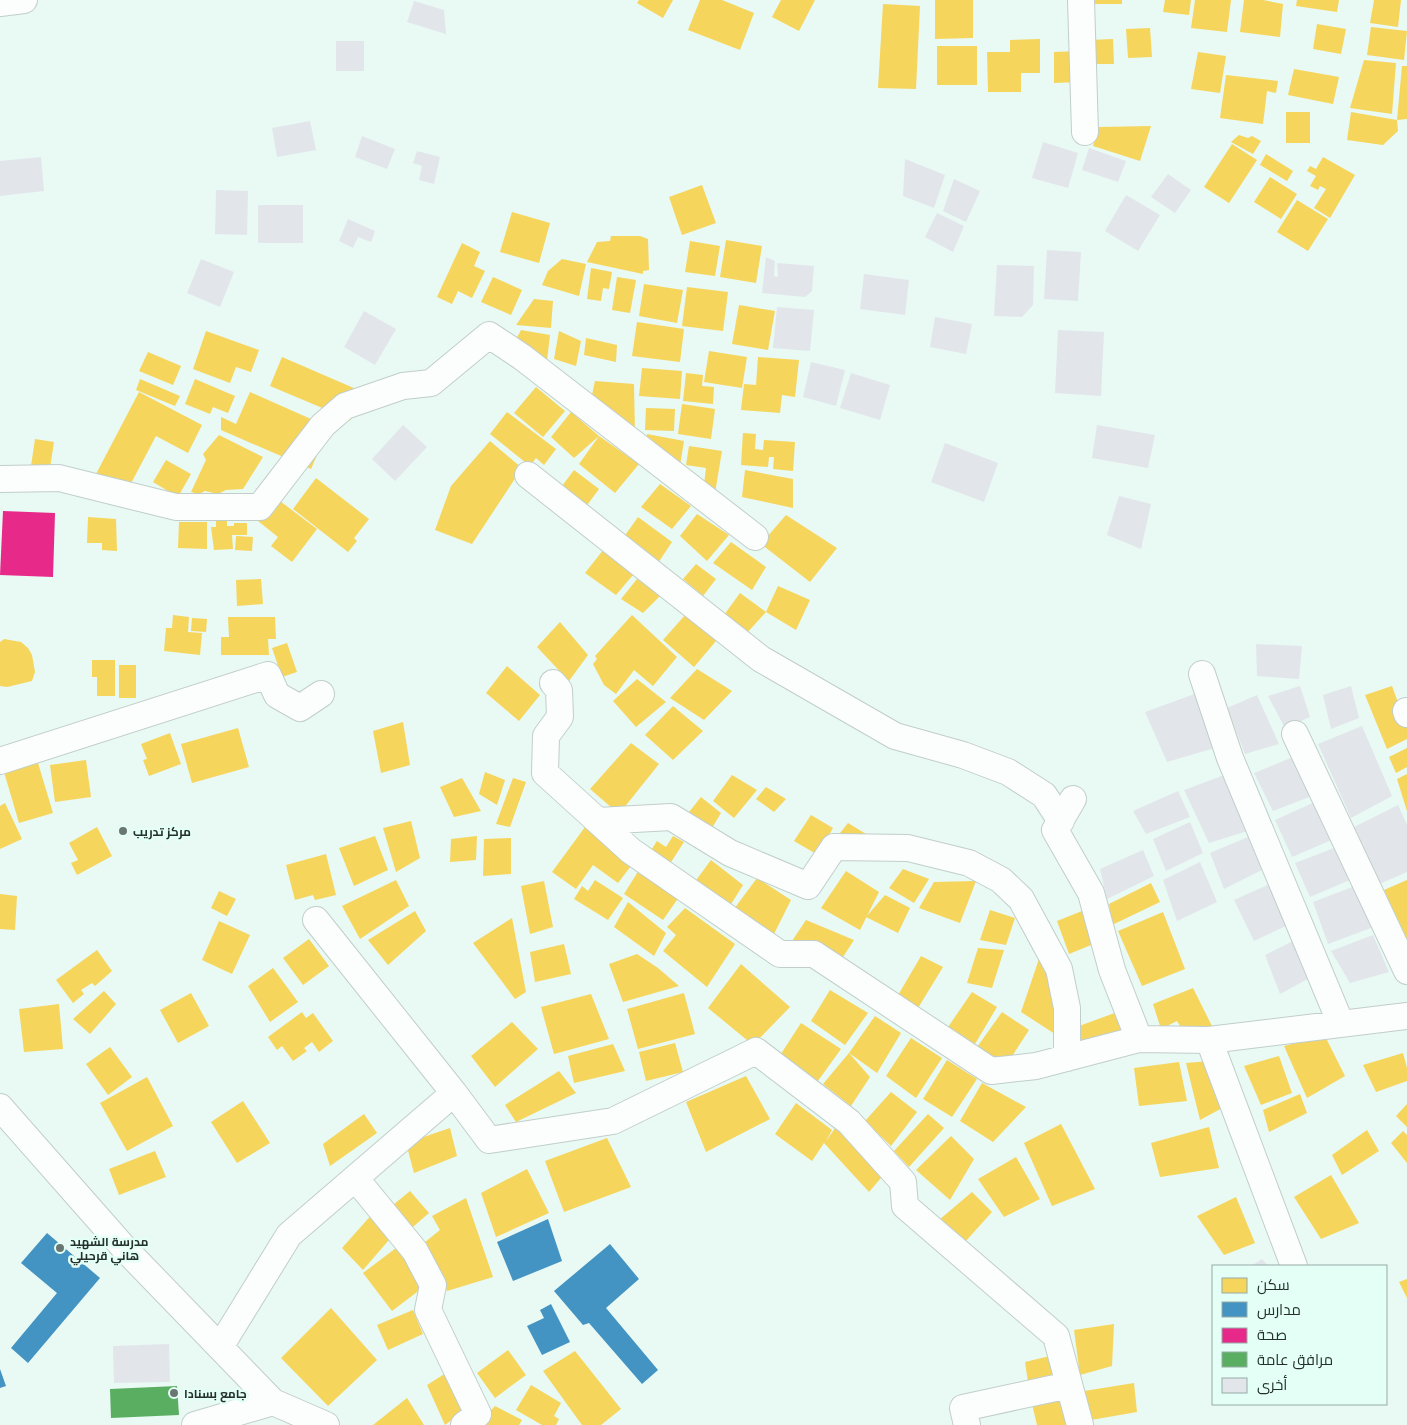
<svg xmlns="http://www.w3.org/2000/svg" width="1407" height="1425" font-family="Lato,Cairo,sans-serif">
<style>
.homes{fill:#f6d55c}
.schools{fill:#4393c3}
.health{fill:#e7298a}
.public{fill:#5aae61}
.building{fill:#e2e6eb}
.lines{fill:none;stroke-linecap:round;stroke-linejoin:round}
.minor-casing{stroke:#c1ceca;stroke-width:28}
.minor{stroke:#fcfefd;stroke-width:26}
.poi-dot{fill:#6a7672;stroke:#e3fff6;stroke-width:2}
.labels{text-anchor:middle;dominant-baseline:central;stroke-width:5;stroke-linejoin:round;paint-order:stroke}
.poi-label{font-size:12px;font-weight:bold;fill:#25302c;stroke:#e3fff6;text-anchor:start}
</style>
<rect width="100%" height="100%" fill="#e9f9f4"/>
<path class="homes" d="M639,0H673L663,18L637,3Z
M700,0H722L754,13L740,50L688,30Z
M781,0H815L799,31L772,17Z
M935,0H973V38L935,39Z
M1092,0H1122V4H1092Z
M1165,0H1191L1189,15L1163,12Z
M1195,0H1231L1227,32L1191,28Z
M1244,0H1263L1283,4L1280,37L1240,32Z
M1297,0H1339L1337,12L1296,6Z
M1374,0H1401L1398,27L1370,23Z
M883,4L920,6L916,89L878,88Z
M1317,24L1346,29L1341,54L1313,49Z
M1371,27L1407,31L1404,60L1367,55Z
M1150,28L1152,57L1128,58L1126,29Z
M1040,39V73H1021V92H988L987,52H1010V40Z
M1113,39L1114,64H1090L1089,40Z
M937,46H977V85H937Z
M1078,51L1079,82L1054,83V52Z
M1198,52L1226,56L1220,93L1191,89Z
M1364,60L1396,63L1392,114L1350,108Z
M1402,66H1407V119L1397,120Z
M1294,69L1339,77L1333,104L1288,95Z
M1226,75L1278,81L1276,93L1267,91L1263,124L1220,118Z
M1286,112H1310V143H1286Z
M1351,112L1397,120L1398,131L1383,145L1347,140Z
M1151,126L1140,161L1093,146L1099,127Z
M1239,135L1248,138L1252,136L1261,141L1253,154L1231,142Z
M1232,144L1257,160L1229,203L1204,187Z
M1266,154L1293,171L1287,181L1260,165Z
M1323,157L1355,175L1330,218L1314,208L1326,189L1320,186L1318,190L1310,186L1316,176L1307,171L1310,166L1316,169Z
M1270,177L1297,194L1281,219L1254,202Z
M702,185L716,223L682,235L669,197Z
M1297,200L1328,219L1308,251L1277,232Z
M512,212L550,223L539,263L500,252Z
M611,236H640L648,239L649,270L643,271V274L587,262L597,242L610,241Z
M726,240L762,246L756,283L720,277Z
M690,241L720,246L715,276L685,272Z
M462,243L480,252L474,266L485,271L472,298L458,291L452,304L437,297Z
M562,259L586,264L579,296L542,285L548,271Z
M591,268L612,272L609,289L603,288L601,301L587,299Z
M493,277L522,290L511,315L481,302Z
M617,277L636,280L630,313L612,310Z
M644,284L683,290L677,323L639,316Z
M687,287L728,292L723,331L682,326Z
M534,299L553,301L551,328L516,325Z
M739,305L775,311L768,350L732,344Z
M637,322L684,329L680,362L632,356Z
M521,330L550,335L546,369L514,343Z
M206,331L259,350L251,372L236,367L230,383L193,369Z
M559,331L581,341L576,366L554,359Z
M586,338L617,345L616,362L584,355Z
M709,351L747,357L742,388L704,382Z
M148,352L181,366L173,385L139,371Z
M282,357L363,392L351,420L270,386Z
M758,357L799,360L795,397L782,395L780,413L741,410L744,384L756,385Z
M642,368L682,371L680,399L639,396Z
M686,373L703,375L702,386L714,387L713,404L683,401Z
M140,379L180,396L175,406L136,390Z
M195,379L235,396L228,413L213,407L210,414L185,404Z
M595,381L634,384L635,433L590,404Z
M536,387L565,411L543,437L514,413Z
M139,392L202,425L188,453L156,436L127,491L96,474Z
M250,392L329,427L311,469L221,430V417L236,424Z
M682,404L715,409L711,439L678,434Z
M646,408L675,409L674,431L645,430Z
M507,412L556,449L544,465L536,458L530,466L490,434Z
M571,412L599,436L574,458L551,437Z
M743,433L756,434L755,449L763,450L764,440L795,442L793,471L773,469L774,457H769L768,467L741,465Z
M647,434L684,441L679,472L646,448Z
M219,435L263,457L243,489L226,490L218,494L205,491L199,494L191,492L206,460L203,454Z
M599,436L639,464L615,493L579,464Z
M35,439L54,442L50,468L31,466Z
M490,441L522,468L472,544L435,530L451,486Z
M689,446L722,451L714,499L703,492L706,468L686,465Z
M166,460L191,474L178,497L153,482Z
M574,470L599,489L585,508L559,490Z
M745,470L793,479V508L742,497Z
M316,478L369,519L354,538L357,541L348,552L293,509Z
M660,484L691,506L672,529L641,507Z
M276,498L317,529L292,562L271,546L278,537L258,521Z
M697,514L729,535L707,561L680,536Z
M786,515L837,548L810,582L761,544Z
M227,516V526H234V523H247V535H232L233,549L214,550L211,527H216V517Z
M88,517L116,519L117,551L102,550V543H87Z
M638,517L672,542L656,566L621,541Z
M179,522H207V549L178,548Z
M236,536L253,537L252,551L235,550Z
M731,542L766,567L752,590L713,563Z
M604,549L633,575L616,595L585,573Z
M696,564L716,579L703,596L683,579Z
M261,579L263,604L237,606L236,580Z
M637,579L661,595L643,613L621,599Z
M778,586L810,600L796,630L766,612Z
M740,593L766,612L746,634L724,615Z
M686,614L716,641L694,667L663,640Z
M173,615L189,617L188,632L202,633L200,655L164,651L166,628H172Z
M632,615L677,657L653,686L634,670L616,694L604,685L593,664L597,659L595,656Z
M228,617H275L276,639H268L269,655H221V637H229Z
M192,618L207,619L206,632L191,631Z
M560,622L588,655L569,681L537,647Z
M4,639L21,642L28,648L32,655L35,672L32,681L7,687L0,686V642Z
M287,643L297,672L282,677L272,648Z
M92,660H115V696H97V677H92Z
M119,665H136V698H119Z
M507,666L540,695L519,721L486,693Z
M697,669L732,691L704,720L670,698Z
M637,679L666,702L636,727L613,701Z
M1392,686L1407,727V739L1387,749L1365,695Z
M673,706L703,731L673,760L645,735Z
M403,722L410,765L381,773L373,731Z
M238,728L249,767L192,783L181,744Z
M170,733L181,764L149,776L143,760L147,759L141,744Z
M631,743L659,764L619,814L590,789Z
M1407,748V767L1396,773L1389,757Z
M86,760L91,797L55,802L50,765Z
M38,763L53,813L19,823L4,772Z
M485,772L505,780L497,805L479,794Z
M1407,774V811L1397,779Z
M732,775L757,790L734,818L713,801Z
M462,778L481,811L454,817L440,787Z
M513,778L526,782L510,827L496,824Z
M766,787L786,799L774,812L756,799Z
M701,797L721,813L712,828L689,812Z
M5,803L22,839L0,849V806Z
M811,815L833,828L818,855L794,841Z
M411,821L420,858L396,872L383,828Z
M848,823L871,837L833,842Z
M97,827L112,856L77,875L71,863L78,860L69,843Z
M585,827L634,862L618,883L593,865L576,889L552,872Z
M375,836L388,870L354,886L339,848Z
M477,836L476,860L450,862L451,839Z
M673,836L684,842L666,870L646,858L657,841L666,847Z
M511,838V874L483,876L484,839Z
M326,854L336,895L315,900L313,895L295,900L286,865Z
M711,860L743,885L728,909L694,883Z
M903,869L929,879L914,903L889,888Z
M639,870L679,897L663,920L624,894Z
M846,871L879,892L860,930L821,908Z
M757,878L791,900L772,938L734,909Z
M396,880L409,906L360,939L342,906Z
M595,880L623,898L608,920L574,899L582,886L588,891Z
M1407,880V939L1384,890Z
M544,881L553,927L530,934L521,886Z
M976,881L960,923L919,908L934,882Z
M1151,883L1160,902L1112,925L1109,904Z
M219,891L236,899L227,916L211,908Z
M0,894L17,896L15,930L0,929Z
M885,895L910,908L898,933L866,917Z
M628,902L666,933L654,956L614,927Z
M685,908L735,944L707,987L663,951L676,935L667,927Z
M1087,909L1101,941L1069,954L1057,921Z
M990,910L1015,918L1006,945L980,940Z
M415,911L426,931L388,965L368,940Z
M1163,912L1185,969L1142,986L1118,931Z
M512,918L526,992L515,999L473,943Z
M806,920L854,940L843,957L817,941L805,945L792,941Z
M219,921L250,935L232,974L202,960Z
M309,939L329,966L303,985L283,958Z
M564,944L571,974L535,982L530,952Z
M978,948L1004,950L992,988L967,983Z
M97,950L112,971L95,986L92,983L81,990L84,994L73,1003L56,980Z
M637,954L658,968L679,986L623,1002L609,964Z
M921,956L943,967L918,1008L897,997Z
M1040,956L1052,972L1055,1034L1021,1012Z
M741,964L790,1007L753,1045L708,1008Z
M273,968L298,1002L270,1022L248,986Z
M1193,988L1212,1026L1184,1032L1177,1021L1161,1029L1153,1004Z
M830,990L868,1013L845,1045L811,1021Z
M104,991L116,1004L90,1034L73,1019Z
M972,992L997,1007L975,1044L944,1033Z
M191,993L209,1026L178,1043L160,1010Z
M684,993L695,1034L638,1049L627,1009Z
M591,994L609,1039L554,1054L541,1007Z
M59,1004L63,1049L24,1052L19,1009Z
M1120,1011L1131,1033L1078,1049L1071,1029Z
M302,1012L306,1018L313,1013L333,1041L319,1052L312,1042L304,1048L307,1051L293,1061L282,1046L277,1050L268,1037Z
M1002,1012L1029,1030L1007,1064L975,1050Z
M875,1016L901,1033L877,1073L849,1053Z
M512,1022L538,1049L495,1087L471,1056Z
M801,1023L841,1049L815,1085L777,1060Z
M1325,1036L1345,1076L1307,1098L1284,1046Z
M911,1038L942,1058L916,1098L886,1076Z
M675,1043L683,1072L646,1081L639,1052Z
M613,1044L625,1071L574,1083L568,1056Z
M110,1047L132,1077L108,1095L86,1064Z
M849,1053L870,1077L851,1106L823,1084Z
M1403,1053L1407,1068V1081L1376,1092L1363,1065Z
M1279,1056L1292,1093L1261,1105L1244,1066Z
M947,1060L977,1079L952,1117L923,1099Z
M1209,1061L1226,1106L1200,1120L1186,1063Z
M1179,1062L1187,1101L1139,1106L1134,1068Z
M559,1071L576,1093L516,1122L505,1105Z
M746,1076L770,1119L706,1152L686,1102Z
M147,1077L173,1126L127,1151L100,1103Z
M982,1083L1026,1107L993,1142L960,1121Z
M891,1092L917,1112L891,1146L865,1121Z
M1300,1094L1307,1113L1269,1132L1263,1110Z
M243,1101L270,1143L237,1163L211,1122Z
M796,1103L832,1130L826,1141L838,1124L886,1172L869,1192L824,1143L812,1161L775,1134Z
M1407,1104V1127L1396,1116Z
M364,1114L377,1133L330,1166L323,1144Z
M928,1114L944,1128L909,1167L894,1151Z
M1061,1124L1095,1189L1052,1206L1024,1143Z
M1209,1127L1219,1168L1160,1177L1151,1143Z
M450,1128L457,1156L414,1173L406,1143Z
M1367,1130L1379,1151L1342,1175L1332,1155Z
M1403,1131L1407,1135V1163L1391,1143Z
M951,1136L974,1159L950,1200L916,1170Z
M607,1138L631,1187L564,1212L545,1161Z
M155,1151L166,1177L119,1195L109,1169Z
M1016,1157L1040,1199L1004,1217L978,1179Z
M527,1169L549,1213L496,1237L481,1193Z
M1331,1175L1359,1223L1321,1239L1294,1197Z
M410,1191L429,1213L407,1232L387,1210Z
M972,1192L992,1212L965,1242L939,1220Z
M1236,1197L1255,1243L1224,1255L1197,1216Z
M466,1198L493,1277L447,1291L425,1242L440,1230L432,1216Z
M374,1212L395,1233L363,1270L342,1248Z
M396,1248L425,1286L392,1311L363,1273Z
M1407,1279V1298L1399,1282Z
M331,1308L377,1360L328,1406L281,1358Z
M413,1310L423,1334L388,1350L377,1325Z
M1114,1324L1112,1366L1080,1375L1074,1330Z
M508,1350L526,1375L495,1398L477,1373Z
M575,1351L621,1409L601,1425H582L543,1371Z
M1054,1355L1059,1379L1029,1389L1025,1362Z
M446,1373L466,1409L445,1425L427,1385Z
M1134,1383L1137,1412L1091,1420L1084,1391Z
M531,1385L561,1403L554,1416L559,1419L556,1425H542L516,1410Z
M1061,1396L1069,1425H1037L1032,1404Z
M407,1398L424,1425H373Z
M495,1406L522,1420L519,1425H485L482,1420Z"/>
<path class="schools" d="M548,1219L562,1261L513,1281L497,1242Z
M47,1233L100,1278L28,1363L11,1348L57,1293L21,1263Z
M610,1244L639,1279L606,1308L658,1370L642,1384L589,1323L583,1325L554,1291Z
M551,1304L570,1342L542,1355L527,1326L544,1318L540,1310Z
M0,1369L6,1386L0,1388Z"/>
<path class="health" d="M3,511L55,513L53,577L0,575Z"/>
<path class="public" d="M177,1386L179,1415L111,1418L110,1389Z"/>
<path class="building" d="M414,1L444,10L446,34L407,22Z
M336,41H364V71H336Z
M310,121L316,150L277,157L272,128Z
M362,136L395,149L387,169L355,157Z
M1043,142L1078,153L1068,188L1032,178Z
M1089,148L1126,161L1118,182L1082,170Z
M417,151L440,157L434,184L419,180L422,166L413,163Z
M41,157L44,191L0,196V161Z
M905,159L945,175L934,208L903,196Z
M1168,174L1191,190L1175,213L1151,197Z
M954,179L980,191L966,222L943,211Z
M216,190L248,191L247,235L215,234Z
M1126,195L1160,215L1138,251L1105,231Z
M258,205H303V243H258Z
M937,213L964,226L953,252L925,237Z
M348,219L375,231L371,242L358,237L353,248L339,241Z
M1047,250L1081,252L1078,301L1044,299Z
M766,257L775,261L774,276L778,277L777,263L814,266L812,291L805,297L762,293Z
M201,259L234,272L220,307L187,293Z
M997,265L1034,266L1033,305L1022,317L994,316Z
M864,274L909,280L905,315L860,309Z
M777,307L814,310L810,351L773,348Z
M364,311L396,329L375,365L344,347Z
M935,317L972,324L966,354L930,347Z
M1058,330L1104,332L1101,396L1055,393Z
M811,362L845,370L836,406L803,397Z
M851,373L890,385L880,420L840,408Z
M403,425L427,447L395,481L372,459Z
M1097,425L1155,435L1148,468L1092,458Z
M945,443L998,463L984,502L931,482Z
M1119,496L1151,504L1141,549L1107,535Z
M1256,644L1302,646L1299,679L1257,676Z
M1300,686L1310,717L1285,728L1268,696Z
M1351,686L1359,718L1331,729L1323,695Z
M1200,692L1218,747L1167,762L1145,712Z
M1257,695L1279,744L1245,754L1227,708Z
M1362,726L1392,796L1351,818L1318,744Z
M1298,755L1317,794L1273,811L1254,773Z
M1227,774L1251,830L1209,843L1184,790Z
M1178,791L1190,817L1146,834L1133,811Z
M1317,801L1334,839L1292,857L1275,820Z
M1398,805L1407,825V872L1377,885L1354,827Z
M1190,822L1203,853L1166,871L1153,839Z
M1255,834L1268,867L1224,889L1210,853Z
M1334,848L1350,880L1310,897L1295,863Z
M1143,850L1154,876L1107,899L1100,869Z
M1200,862L1217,902L1177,921L1163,880Z
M1274,882L1292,923L1254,941L1234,900Z
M1355,886L1371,928L1328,944L1313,902Z
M1373,935L1389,972L1350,983L1331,951Z
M1301,937L1315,975L1280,994L1265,955Z
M1262,1259L1269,1266H1251Z
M169,1344L170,1382L114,1383L113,1346Z"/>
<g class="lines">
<g class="minor-casing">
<path id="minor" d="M1081,0L1085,132
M0,3L24,0
M528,475L761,659L895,736L963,755L1008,772L1044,795L1061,821
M0,479L59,478L176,507H260L323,425L345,406L403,386L431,383L489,335L522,357L755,537
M1202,674L1230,758L1341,1024
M553,683L559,690L560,717L546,736L545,773L631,851L780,954H814L991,1071L1036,1066L1139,1039L1209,1040L1407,1016
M1406,711L1407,714
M1295,734L1407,971
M0,761L268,675L277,695L300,708L321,694
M1073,799L1055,830L1091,893L1112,970L1139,1039
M598,821L671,817L730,853L808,886L834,847L908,848L969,863L1001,880L1021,899L1059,969L1067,1008V1058
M1209,1040L1294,1266
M454,1093L489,1140L613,1121L756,1051L849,1122L903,1182L905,1206L1056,1336L1080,1425
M0,1107L125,1249L273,1402L326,1425
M356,1179L415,1251L433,1285L428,1310L478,1414L464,1425
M220,1347L289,1235L454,1093L316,920
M195,1425L273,1402
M967,1425L963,1408L1069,1385"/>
</g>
<use href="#minor" class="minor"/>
</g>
<g class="poi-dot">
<circle cx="123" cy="831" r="5"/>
<circle cx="60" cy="1248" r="5"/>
<circle cx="174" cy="1393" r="5"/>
</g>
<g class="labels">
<g class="poi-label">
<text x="133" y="831">مركز تدريب</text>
<text x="70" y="1241">مدرسة الشهيد<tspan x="70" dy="14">هاني قرحيلي</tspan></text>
<text x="184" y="1393">جامع بسنادا</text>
</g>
</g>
<rect x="1212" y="1265" width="175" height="140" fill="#e3fff6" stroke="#97aca5"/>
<rect x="1222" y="1278" width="25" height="15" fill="#f6d55c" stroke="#97aca5"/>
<text x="1257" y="1290" font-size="15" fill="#25302c">سكن</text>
<rect x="1222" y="1302" width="25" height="15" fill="#4393c3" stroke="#97aca5"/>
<text x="1257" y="1315" font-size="15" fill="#25302c">مدارس</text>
<rect x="1222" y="1328" width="25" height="15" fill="#e7298a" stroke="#97aca5"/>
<text x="1257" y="1340" font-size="15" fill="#25302c">صحة</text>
<rect x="1222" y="1352" width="25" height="15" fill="#5aae61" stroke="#97aca5"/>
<text x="1257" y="1365" font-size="15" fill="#25302c">مرافق عامة</text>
<rect x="1222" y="1378" width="25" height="15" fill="#e2e6eb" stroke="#97aca5"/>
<text x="1257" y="1390" font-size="15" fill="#25302c">أخرى</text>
</svg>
